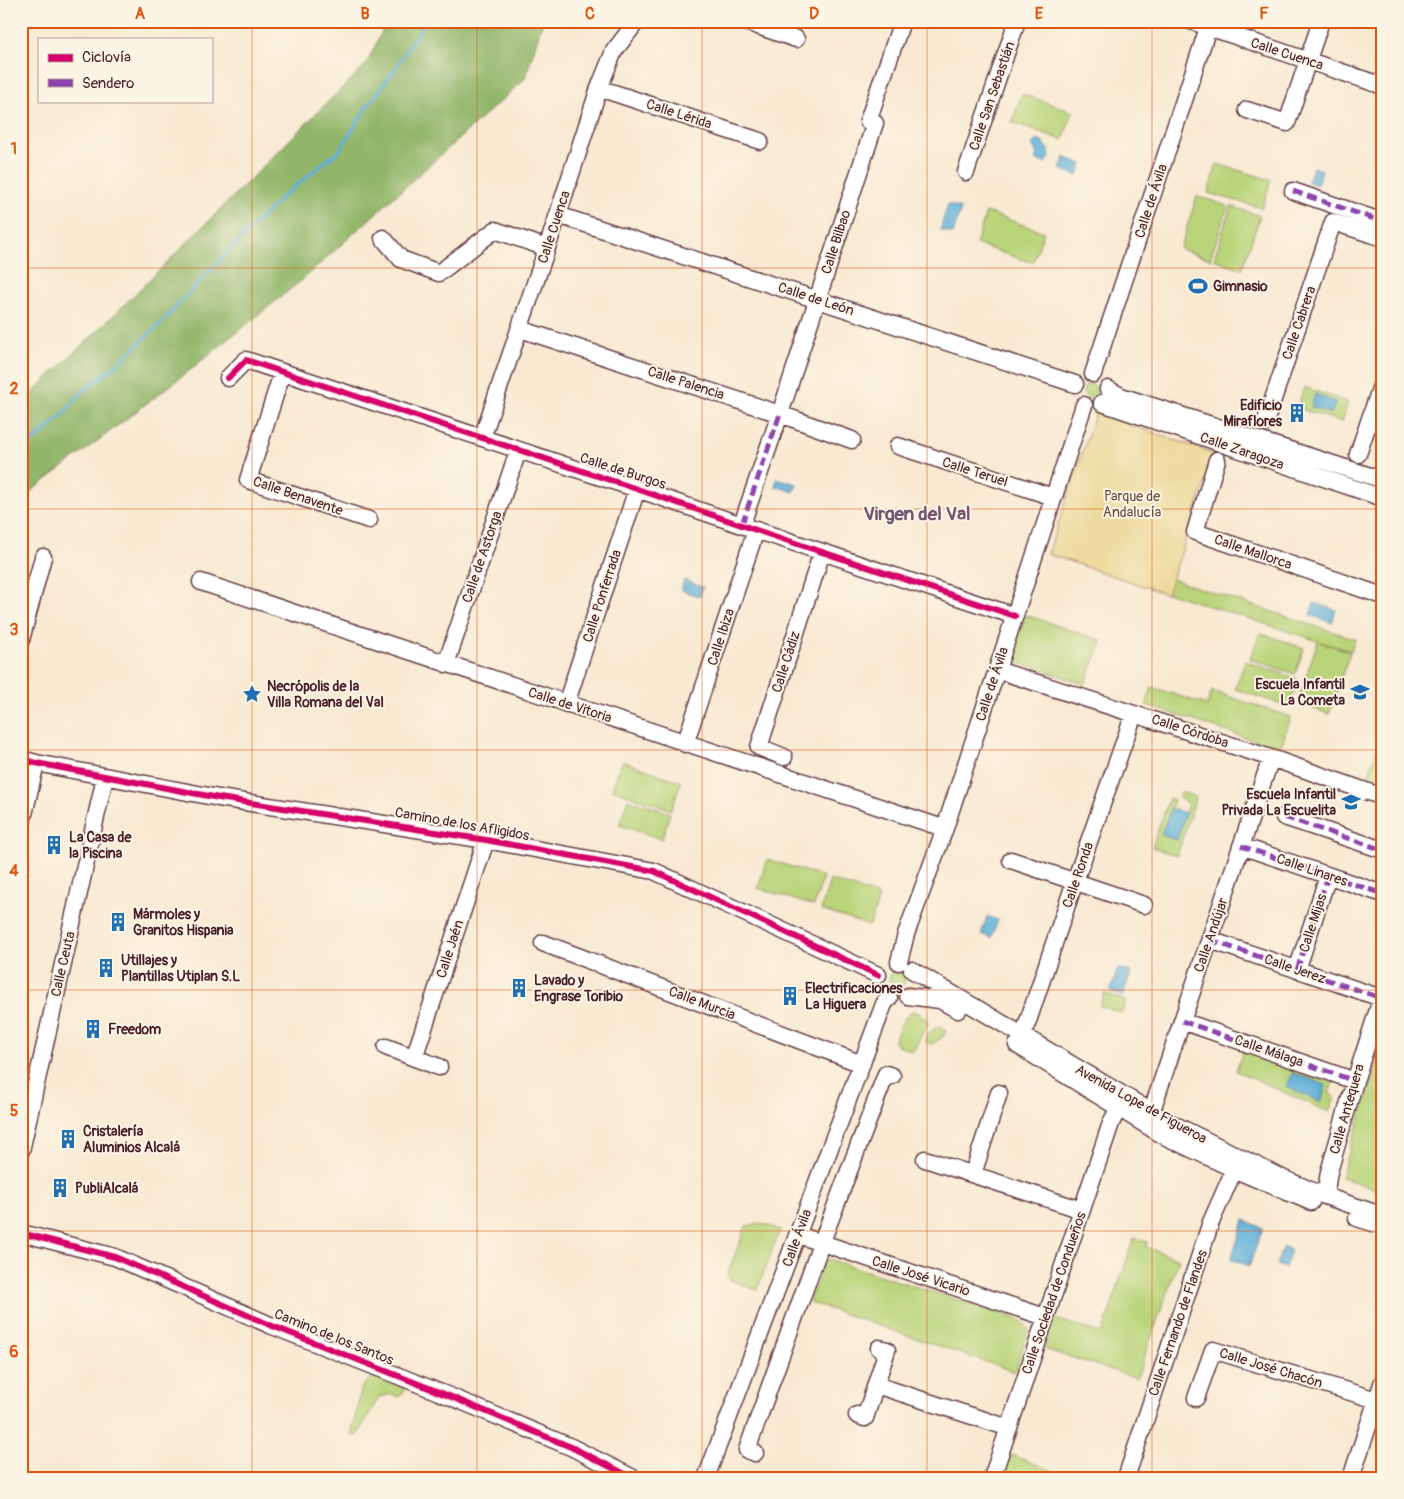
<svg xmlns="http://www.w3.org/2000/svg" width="1404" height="1499" font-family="Pangolin,sans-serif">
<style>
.green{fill:#b9d479;stroke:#827a52}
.forest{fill:#92b669;stroke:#6e6a4a}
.sand{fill:#eeda9e;stroke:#9c7c64}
.water{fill:#5dafd8;stroke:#546782}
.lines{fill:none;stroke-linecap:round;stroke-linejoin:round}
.stream{stroke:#5dafd8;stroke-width:3}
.minor-casing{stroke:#643d44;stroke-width:19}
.minor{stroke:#fff;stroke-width:16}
.quiet{stroke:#8e44ad;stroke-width:5;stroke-dasharray:10 5;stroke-linecap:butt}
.cycleway-casing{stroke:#fcf5e5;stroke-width:9}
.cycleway{stroke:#d6006c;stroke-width:6}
.grid{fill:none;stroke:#e0560e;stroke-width:1;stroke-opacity:0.55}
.labels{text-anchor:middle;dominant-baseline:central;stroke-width:4;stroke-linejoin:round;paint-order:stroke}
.street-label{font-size:14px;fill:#4a1f2b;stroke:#fcf5e5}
.poi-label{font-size:14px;font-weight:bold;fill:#4a1f2b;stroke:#fcf5e5;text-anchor:start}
.park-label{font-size:14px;fill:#664c3e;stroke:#fcf5e5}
.district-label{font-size:19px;font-weight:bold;fill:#755472;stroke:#fcf5e5}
.neatline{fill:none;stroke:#e0560e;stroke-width:2}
.grid-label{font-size:16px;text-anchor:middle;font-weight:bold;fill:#e0560e}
</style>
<rect width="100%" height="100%" fill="#fcf5e5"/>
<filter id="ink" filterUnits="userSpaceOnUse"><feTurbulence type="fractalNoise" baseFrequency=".02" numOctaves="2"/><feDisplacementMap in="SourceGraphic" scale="10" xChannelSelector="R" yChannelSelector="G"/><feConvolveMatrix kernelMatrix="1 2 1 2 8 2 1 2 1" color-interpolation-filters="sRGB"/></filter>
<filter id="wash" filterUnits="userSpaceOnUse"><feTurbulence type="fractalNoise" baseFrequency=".0096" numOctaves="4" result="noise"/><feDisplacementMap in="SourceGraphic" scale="20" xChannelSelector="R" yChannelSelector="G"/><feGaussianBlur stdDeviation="1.12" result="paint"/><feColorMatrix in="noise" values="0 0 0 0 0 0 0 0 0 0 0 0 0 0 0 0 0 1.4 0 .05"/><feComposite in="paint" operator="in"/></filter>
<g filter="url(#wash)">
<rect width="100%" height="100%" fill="#f8e9d2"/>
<path class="green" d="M1022,94L1073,112L1063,140L1012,122Z
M1217,164L1271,180L1262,208L1208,193Z
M1197,196L1228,206L1210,259L1180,249Z
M1231,206L1260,216L1242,269L1214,259Z
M986,212L1044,232L1033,263L976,244Z
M1083 391a7 7 0 1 1 14 0a7 7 0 1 1-14 0Z
M1304,387L1348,402L1342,422L1297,408Z
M1096,413L1215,454L1172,579L1355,639L1351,651L1320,642L1350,652L1329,714L1297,703L1318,641L1048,554Z
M1026,615L1102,641L1085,684L1010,660Z
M1260,633L1304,648L1295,674L1250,659Z
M1245,661L1298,679L1289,707L1235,689Z
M1152,687L1207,705L1212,691L1291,717L1280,749L1146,705Z
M1383,732V784L1367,779Z
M622,761L681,782L671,810L612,789Z
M1181,792L1196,797L1177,856L1152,847L1169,798L1174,800L1161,835L1176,840L1188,804L1179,798Z
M628,799L670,813L662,839L619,825Z
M767,859L823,877L814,906L758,888Z
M830,880L879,896L870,926L821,910Z
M889 980a8 8 0 1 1 16 0a8 8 0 1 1-16 0Z
M1104,993L1126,1001L1122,1013L1100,1006Z
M912,1011L919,1013L926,1017L928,1024L913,1051H911L895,1044L894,1041C899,1030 902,1018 912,1011Z
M941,1026L946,1030L943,1037L932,1044L926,1042C925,1032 933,1029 941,1026Z
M1383,1046V1192L1341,1177Z
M1244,1048L1334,1079L1329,1093L1335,1097L1329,1112L1236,1071Z
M761,1223L780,1230L757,1290L730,1280L727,1276L746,1226Z
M1134,1238L1147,1242L1146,1247L1179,1259L1137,1378L1044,1349L1053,1318L1102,1334Z
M825,1258L1021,1320L1029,1329L1015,1372L809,1302Z
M377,1375L403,1384L405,1391L399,1397L392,1394L379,1397L357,1436L351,1435L362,1386L369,1380Z
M1009,1454L1072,1478H1001Z"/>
<path class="forest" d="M387,21H543L525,79L302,280L175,382L21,499V403L117,312L367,63Z"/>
<path class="sand" d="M1096,413L1215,454L1167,594L1048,554Z"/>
<path class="water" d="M1037,140C1046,143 1050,149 1050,158L1045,163L1037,161L1036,152L1032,144Z
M1064,157L1082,164L1078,176L1060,169Z
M1313,167L1322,170L1317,185L1308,182Z
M948,204L961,209L953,234L940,230Z
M1315,394L1336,402L1331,414L1311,407Z
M777,478L797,484L794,492L775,486Z
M684,580L703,587L700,597L681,590Z
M1314,603L1336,610L1332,623L1310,615Z
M1171,808L1186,813L1177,840L1161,835Z
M987,916L998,920L992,938L981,934Z
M1118,968L1131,972L1123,996L1110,992Z
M1293,1073L1326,1085L1321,1102L1286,1087Z
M1244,1220L1263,1228L1249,1266L1231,1259Z
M1283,1246L1291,1250L1285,1268L1276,1265Z"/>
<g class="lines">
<path class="stream" d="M21,452L61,417L83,391L114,367L163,321L222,258L283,196L340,150L365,110L393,72L425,21"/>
</g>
</g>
<g filter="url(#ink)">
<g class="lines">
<g class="minor-casing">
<path id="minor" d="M743,21L796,39
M1191,21L1383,86
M599,88L760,141
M1247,110L1287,123L1321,21
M966,172L1017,21
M1293,191L1383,222
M558,215L1075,384
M383,238L401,259L439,273L495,230L547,248
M520,329L780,414L852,440
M282,373L248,480L369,520
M1093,374L1208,28
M228,378L246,360L637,489L756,530L1015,616
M1108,389L1121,396L1383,480
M1102,403L1383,498
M1265,423L1333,222L1383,238
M482,438L547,248L599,88L614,51L637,21
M898,446L1053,497
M1358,454L1383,380
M1217,460L1195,532L1383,596
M742,524L780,414L875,123L868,121L902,21
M201,582L940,827L944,831
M21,640L43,557
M446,664L518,451
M997,670L1271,758L1383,797
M566,704L637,489
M685,744L756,530
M784,757L759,747L822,552
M21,759L36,763L219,798L486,840L654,871L878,975
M1284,817L1383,850
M21,827L36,763
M1241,846L1383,894
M1011,860L1144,905
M1210,940L1381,998
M543,943L862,1064
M899,962L906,934L944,831L1084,405
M912,970L1167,1121L1284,1179L1325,1196L1375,1213L1383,1214
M1297,970L1328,876
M908,996L940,1000L958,1010
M1182,1021L1355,1081
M1023,1036L1075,881L1134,714
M1017,1045L1162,1135L1240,1172L1311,1202
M386,1047L439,1067
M414,1058L486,840
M1151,1113L1271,758
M21,1151L105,777
M925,1159L1082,1210
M973,1174L999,1093
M1325,1196L1329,1172L1355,1081L1383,994
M1357,1218L1383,1226
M21,1233L115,1257L270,1325L449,1396L571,1447L633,1478
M798,1235L1045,1317
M876,1385L1009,1428
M1196,1398L1213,1350L1383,1402
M857,1415L865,1418L887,1350L879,1348
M755,1453L747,1450L821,1244L886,1074L892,1076
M706,1478L884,1004L889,998
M992,1478L1111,1123L1118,1109
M1126,1478L1211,1222L1234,1170
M1351,1478L1383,1381"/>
</g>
<use href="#minor" class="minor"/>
<path class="quiet" d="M1293,191L1383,222
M742,524L780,414
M1284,817L1383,850
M1241,846L1383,894
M1210,940L1381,998
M1297,970L1328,876
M1182,1021L1355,1081"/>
<g class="cycleway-casing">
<path id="cycleway" d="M228,378L246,360L637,489L756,530L1015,616
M21,759L36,763L219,798L486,840L654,871L878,975
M21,1233L115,1257L270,1325L449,1396L571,1447L633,1478"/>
</g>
<use href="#cycleway" class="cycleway"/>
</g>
</g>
<path class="grid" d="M252,21V1478M477,21V1478M702,21V1478M927,21V1478M1152,21V1478M21,268H1383M21,509H1383M21,750H1383M21,990H1383M21,1231H1383"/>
<defs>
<g id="stadium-bare" transform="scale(1.5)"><path d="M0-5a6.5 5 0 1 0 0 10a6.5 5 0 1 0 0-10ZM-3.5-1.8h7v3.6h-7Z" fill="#1f6fb2" stroke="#fcf5e5" stroke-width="2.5" paint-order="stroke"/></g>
<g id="building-bare" transform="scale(1.5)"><path d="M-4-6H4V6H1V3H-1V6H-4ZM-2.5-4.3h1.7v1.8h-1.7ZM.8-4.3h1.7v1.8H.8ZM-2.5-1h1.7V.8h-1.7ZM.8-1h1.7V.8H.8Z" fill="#1f6fb2" stroke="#fcf5e5" stroke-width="2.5" paint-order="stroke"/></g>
<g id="school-bare" transform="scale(1.5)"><path d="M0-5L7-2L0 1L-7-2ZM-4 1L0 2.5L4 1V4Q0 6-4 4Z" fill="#1f6fb2" stroke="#fcf5e5" stroke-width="2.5" paint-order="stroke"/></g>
<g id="sight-bare" transform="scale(1.5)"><path d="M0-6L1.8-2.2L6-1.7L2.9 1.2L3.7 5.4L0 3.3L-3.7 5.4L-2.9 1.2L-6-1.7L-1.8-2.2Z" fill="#1f6fb2" stroke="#fcf5e5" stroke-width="2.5" paint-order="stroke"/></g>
</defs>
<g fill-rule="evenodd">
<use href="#stadium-bare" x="1198" y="286"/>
<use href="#building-bare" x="1297" y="413"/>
<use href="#school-bare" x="1360" y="692"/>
<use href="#sight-bare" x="252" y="694"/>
<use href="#school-bare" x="1351" y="802"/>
<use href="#building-bare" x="54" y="845"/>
<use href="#building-bare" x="118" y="922"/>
<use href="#building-bare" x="106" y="968"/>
<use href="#building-bare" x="519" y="988"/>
<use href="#building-bare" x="790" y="996"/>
<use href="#building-bare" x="93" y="1029"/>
<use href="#building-bare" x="68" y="1139"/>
<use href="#building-bare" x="60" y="1188"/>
</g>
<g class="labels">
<g class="street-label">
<text transform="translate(1287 54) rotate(18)">Calle Cuenca</text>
<text transform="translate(992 96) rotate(-71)">Calle San Sebastián</text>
<text transform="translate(679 114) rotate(18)">Calle Lérida</text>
<text transform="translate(1151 201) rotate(-72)">Calle de Ávila</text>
<text transform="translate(554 227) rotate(-72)">Calle Cuenca</text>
<text transform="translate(836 242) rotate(-72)">Calle Bilbao</text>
<text transform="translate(816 299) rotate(18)">Calle de León</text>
<text transform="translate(1299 323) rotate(-71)">Calle Cabrera</text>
<text transform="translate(686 383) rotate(18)">Calle Palencia</text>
<text transform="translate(1242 451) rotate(19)">Calle Zaragoza</text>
<text transform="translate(623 471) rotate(18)">Calle de Burgos</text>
<text transform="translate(975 472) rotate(18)">Calle Teruel</text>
<text transform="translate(298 496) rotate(19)">Calle Benavente</text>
<text transform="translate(1253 552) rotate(19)">Calle Mallorca</text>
<text transform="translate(482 557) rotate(-71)">Calle de Astorga</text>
<text transform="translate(602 596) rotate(-72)">Calle Ponferrada</text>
<text transform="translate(721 637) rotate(-72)">Calle Ibiza</text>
<text transform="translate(786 662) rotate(-72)">Calle Cádiz</text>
<text transform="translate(992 684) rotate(-72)">Calle de Ávila</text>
<text transform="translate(570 705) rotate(18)">Calle de Vitoria</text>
<text transform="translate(1190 731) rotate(18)">Calle Córdoba</text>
<text transform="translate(462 824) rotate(10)">Camino de los Afligidos</text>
<text transform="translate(1312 870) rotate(19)">Calle Linares</text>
<text transform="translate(1078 875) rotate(-71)">Calle Ronda</text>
<text transform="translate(1313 923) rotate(-72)">Calle Mijas</text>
<text transform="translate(1211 935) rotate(-71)">Calle Andújar</text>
<text transform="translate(450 949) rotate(-72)">Calle Jaén</text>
<text transform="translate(63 964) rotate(-77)">Calle Ceuta</text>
<text transform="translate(1295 969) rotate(19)">Calle Jerez</text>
<text transform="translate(702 1003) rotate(21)">Calle Murcia</text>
<text transform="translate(1269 1051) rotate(19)">Calle Málaga</text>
<text transform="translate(1141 1104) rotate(29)">Avenida Lope de Figueroa</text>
<text transform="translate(1347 1109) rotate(-74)">Calle Antequera</text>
<text transform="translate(797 1238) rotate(-70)">Calle Ávila</text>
<text transform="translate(921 1276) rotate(18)">Calle José Vicario</text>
<text transform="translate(1054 1293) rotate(-71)">Calle Sociedad de Condueños</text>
<text transform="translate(1178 1323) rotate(-71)">Calle Fernando de Flandes</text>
<text transform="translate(334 1337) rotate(22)">Camino de los Santos</text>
<text transform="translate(1271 1368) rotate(17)">Calle José Chacón</text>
</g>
<g class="poi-label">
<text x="1213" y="286">Gimnasio</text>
<text x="1282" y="405" text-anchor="end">Edificio<tspan x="1282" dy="16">Miraflores</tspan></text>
<text x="1345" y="684" text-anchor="end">Escuela Infantil<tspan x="1345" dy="16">La Cometa</tspan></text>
<text x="267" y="686">Necrópolis de la<tspan x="267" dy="16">Villa Romana del Val</tspan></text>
<text x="1336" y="794" text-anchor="end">Escuela Infantil<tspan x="1336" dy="16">Privada La Escuelita</tspan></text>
<text x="69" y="837">La Casa de<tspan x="69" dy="16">la Piscina</tspan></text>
<text x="133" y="914">Mármoles y<tspan x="133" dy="16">Granitos Hispania</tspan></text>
<text x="121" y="960">Utillajes y<tspan x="121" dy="16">Plantillas Utiplan S.L</tspan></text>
<text x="534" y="980">Lavado y<tspan x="534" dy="16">Engrase Toribio</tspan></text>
<text x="805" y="988">Electrificaciones<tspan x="805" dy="16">La Higuera</tspan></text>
<text x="108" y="1029">Freedom</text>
<text x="83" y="1131">Cristalería<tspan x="83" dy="16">Aluminios Alcalá</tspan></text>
<text x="75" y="1188">PubliAlcalá</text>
</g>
<g class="park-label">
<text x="1132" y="496">Parque de<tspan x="1132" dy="16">Andalucía</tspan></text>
</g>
<g class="district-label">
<text x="917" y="514">Virgen del Val</text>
</g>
</g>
<rect width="1404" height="1499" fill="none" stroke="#fcf5e5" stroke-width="55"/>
<rect x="38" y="38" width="175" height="65" fill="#fcf5e5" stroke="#b59f9b"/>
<rect x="48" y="54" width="25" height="8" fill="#d6006c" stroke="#b59f9b"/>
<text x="82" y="62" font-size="15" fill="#4a1f2b">Ciclovía</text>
<rect x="48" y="79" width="25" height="8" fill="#8e44ad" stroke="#b59f9b"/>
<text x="82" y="88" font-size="15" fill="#4a1f2b">Sendero</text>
<rect x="28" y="28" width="1348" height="1444" class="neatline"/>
<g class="grid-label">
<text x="140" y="19">A</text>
<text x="365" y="19">B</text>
<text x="590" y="19">C</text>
<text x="814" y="19">D</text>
<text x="1039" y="19">E</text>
<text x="1264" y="19">F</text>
<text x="14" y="154">1</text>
<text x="14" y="394">2</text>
<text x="14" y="635">3</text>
<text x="14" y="876">4</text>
<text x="14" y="1116">5</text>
<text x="14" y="1357">6</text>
</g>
</svg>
